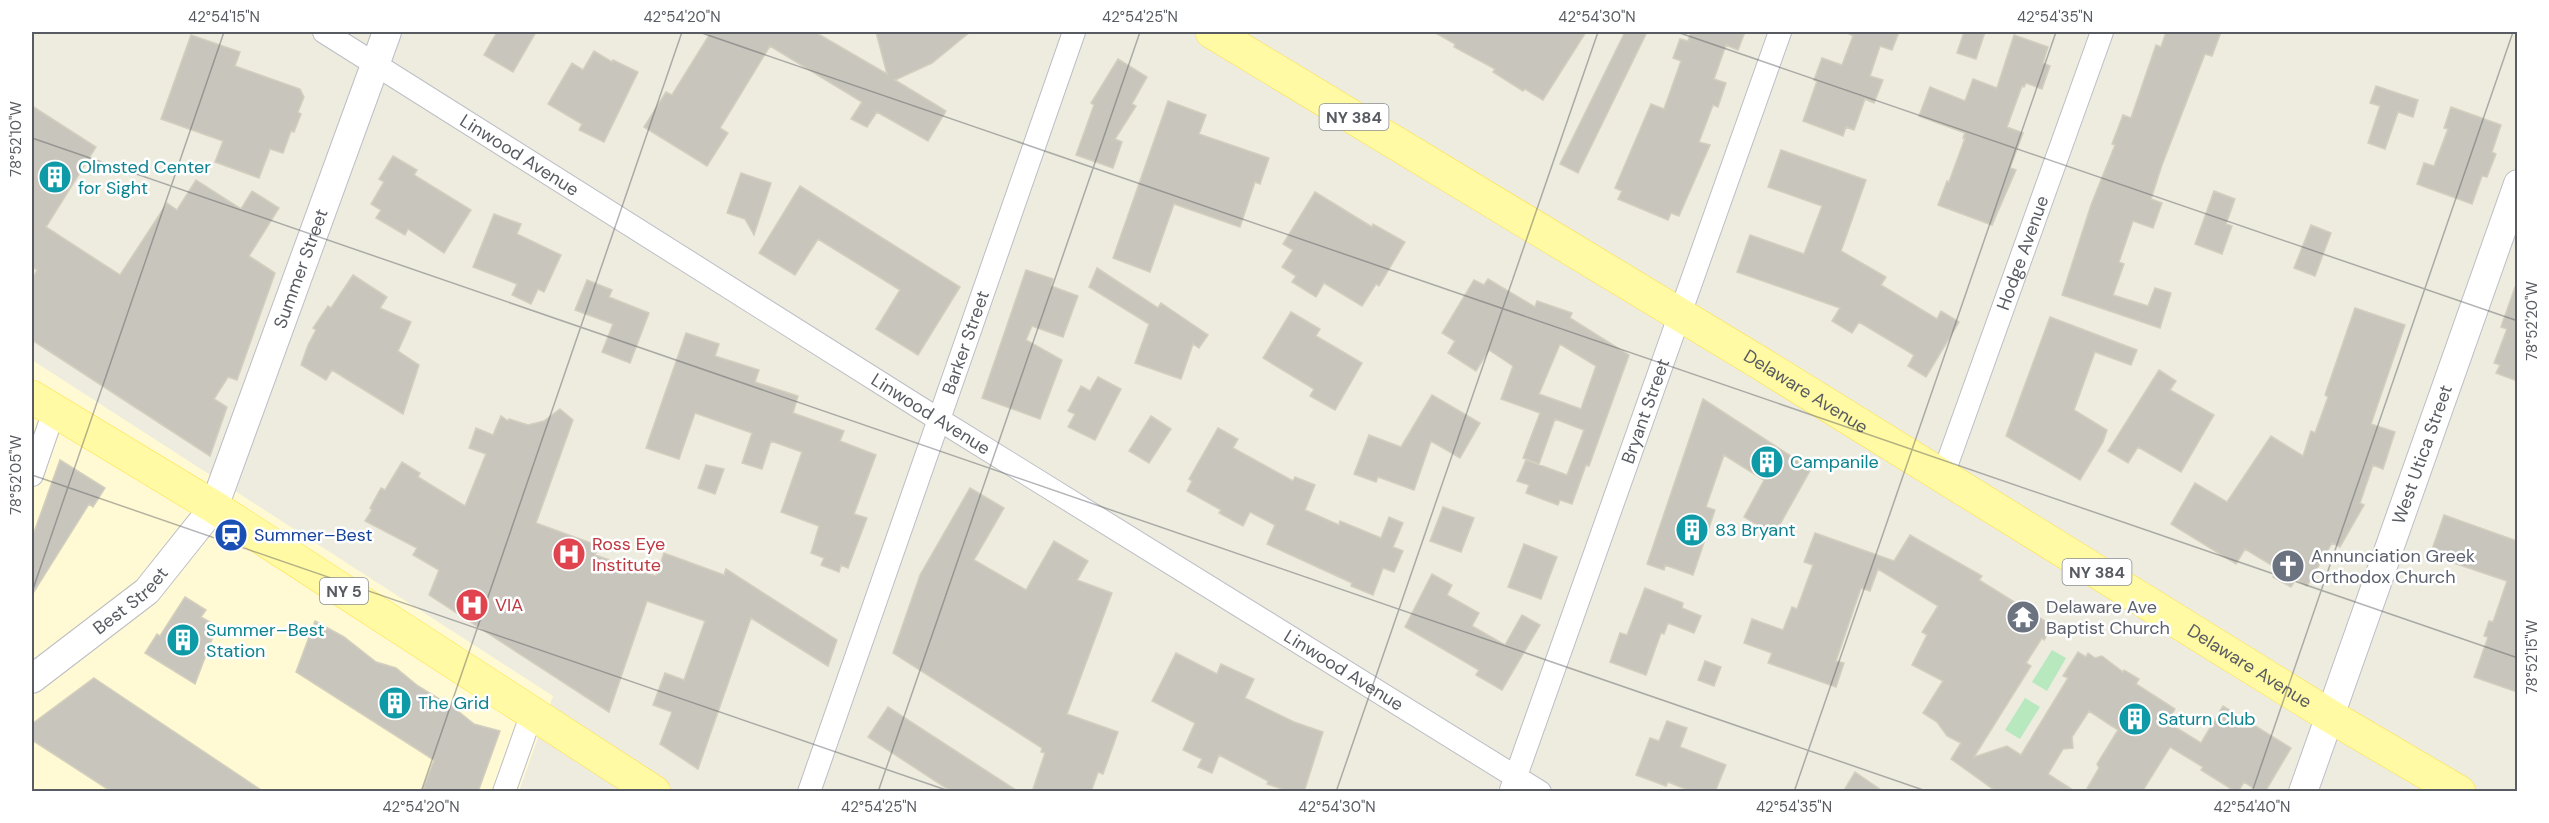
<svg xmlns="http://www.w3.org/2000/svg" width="2549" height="823" font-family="'DM Sans',sans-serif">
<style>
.commercial{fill:#fffad3}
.green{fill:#b8e8be}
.building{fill:#c8c6bc;stroke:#d3cebd;stroke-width:1.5;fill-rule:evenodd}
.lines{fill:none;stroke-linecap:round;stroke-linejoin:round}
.minor-casing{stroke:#bdbec5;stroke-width:24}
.tertiary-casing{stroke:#bdbec5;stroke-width:30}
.primary-casing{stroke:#ffe047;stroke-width:34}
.minor{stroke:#fff;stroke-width:22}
.tertiary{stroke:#fff;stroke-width:28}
.primary{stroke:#fffaa3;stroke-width:33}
.ticks{fill:none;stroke:#585c62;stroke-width:1.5;stroke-opacity:0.45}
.labels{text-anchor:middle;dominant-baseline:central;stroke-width:5;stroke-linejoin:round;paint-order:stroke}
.shield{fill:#fff;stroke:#8a8d91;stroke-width:1.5}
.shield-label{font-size:16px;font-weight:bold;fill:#585c62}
.street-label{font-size:18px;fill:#585c62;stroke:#fff}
.culture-label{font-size:18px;fill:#0d838f;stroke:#fff;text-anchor:start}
.transit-label{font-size:18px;fill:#164399;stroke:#fff;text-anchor:start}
.health-label{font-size:18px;fill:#be3a42;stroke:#fff;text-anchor:start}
.worship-label{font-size:18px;fill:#5b616d;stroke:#fff;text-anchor:start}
.neatline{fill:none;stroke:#585c62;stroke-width:2}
.ticks-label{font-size:15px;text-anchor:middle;fill:#585c62}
</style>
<rect width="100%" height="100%" fill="#edecdf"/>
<path class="commercial" d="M32,360L553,696L519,791H32Z"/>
<path class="green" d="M2052,650L2066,658L2047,691L2032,682Z
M2025,698L2040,707L2020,739L2005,730Z"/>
<path class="building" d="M497,32H536L513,72L484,55Z
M711,32H815L887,74L876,32H970L932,63L895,80L946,111L928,141L877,112L867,127L851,119L862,102L770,46L720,128L728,133L707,166L644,127L666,92L672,95Z
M1434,32H1586L1543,100L1525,89L1523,91L1493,72L1495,69L1454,47L1455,44Z
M1625,32H1647L1578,173L1560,164Z
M1691,32H1745L1738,50L1726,45L1714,79L1726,83L1718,107L1713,105L1699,142L1710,145L1679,216L1671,213L1668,220L1618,199L1622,191L1615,188L1651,104L1664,109L1681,61L1673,58L1680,39L1688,41Z
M1846,32H1899L1892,50L1880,46L1870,76L1883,80L1874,103L1865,99L1854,130L1846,127L1843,136L1803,121L1817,81L1814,80L1822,58L1842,65L1853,36Z
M1964,32H1985L1976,59L1957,53Z
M2166,32H2221L2212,56L2205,54L2162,165L2151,199L2162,203L2153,228L2133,221L2119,262L2124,264L2113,295L2148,306L2155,288L2171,293L2160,328L2062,295L2091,205L2115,145L2112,144L2123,115L2131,118L2156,45L2161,47Z
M191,35L240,52L235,66L300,89L304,97L298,112L301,114L294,132L291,131L283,153L270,149L259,178L215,162L223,141L161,119Z
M2014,35L2048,47L2043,63L2050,66L2042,89L2026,83L2024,87L2022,86L2007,127L2023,133L2010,168L2016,170L1992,225L1938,205L1947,181L1949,182L1965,138H1963L1965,133L1919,116L1930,87L1965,101L1973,79L1997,88Z
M594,51L612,62L613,60L638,72L604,142L579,130L582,124L548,104L572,63L583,70Z
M1118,59L1147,77L1132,104L1136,106L1115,139L1122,142L1113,168L1076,155L1094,105L1091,103Z
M2376,86L2418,100L2413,117L2398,112L2385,149L2368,143L2380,106L2370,103Z
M1168,101L1206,115L1199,134L1269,158L1260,184L1255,182L1240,227L1174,204L1150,272L1113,258Z
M32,106L96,147L46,227L120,275L167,203L177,210L196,180L241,209L252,191L279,208L249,256L275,273L237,380L228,377L214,399L227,407L210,456L32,340V279L37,270L32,267Z
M2451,107L2501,125L2492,152L2496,154L2487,177L2482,176L2472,204L2417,184L2424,163L2434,166L2448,129L2444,128Z
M1781,150L1866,180L1841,251L1886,277L1881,285L1937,319L1941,311L1959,322L1926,377L1908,366L1914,355L1859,322L1852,333L1832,321L1840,308L1737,272L1750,235L1804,254L1822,206L1768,187Z
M393,156L417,170L414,175L471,210L444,253L408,229L405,235L376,218L381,210L371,204L384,182L379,179Z
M741,173L771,183L754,235L745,219L727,213Z
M800,186L960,287L918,355L876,329L900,290L818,239L795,275L759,253Z
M2214,191L2235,199L2226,224L2232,226L2222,254L2195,244Z
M1315,192L1372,227L1373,224L1405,242L1379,286L1376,284L1362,306L1324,283L1316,297L1292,282L1296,276L1282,267L1293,250L1283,244Z
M494,214L521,224L517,234L561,255L544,292L538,289L531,304L512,295L517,284L473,267Z
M2311,225L2331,233L2315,276L2294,268Z
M1097,268L1158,308L1161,303L1208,335L1199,348L1193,344L1181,379L1135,363L1149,324L1089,287Z
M1026,270L1053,279L1051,286L1078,296L1063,337L1032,326L1026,340L1062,360L1040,419L982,398Z
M353,275L387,297L380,308L411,322L398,351L419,365L403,414L332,370L326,380L301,365L308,345L316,330L313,328L328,306L331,308Z
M1488,279L1535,307L1537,301L1572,313L1570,318L1629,355L1589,466L1586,465L1572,504L1560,500L1558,505L1526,493L1529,485L1517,481L1526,460L1567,475L1584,430L1555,419L1539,464L1523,458L1540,413L1501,399L1513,366L1489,350L1476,371L1448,353L1455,341L1442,333L1474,280L1484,285ZM1560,344L1596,366L1581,409L1539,394Z
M587,280L612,290L609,297L649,313L630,363L602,352L613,324L575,310Z
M2515,287H2517V381L2496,373L2500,365L2494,363L2507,329L2501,327Z
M2355,308L2405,325L2371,424L2395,432L2383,469L2373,465L2360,503L2364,505L2340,547L2332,543L2307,586L2296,579L2291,587L2273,577L2278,569L2245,549L2236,564L2171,524L2195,483L2227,502L2271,436L2303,456L2311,431L2315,433L2328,397L2325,395Z
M1291,312L1320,329L1316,336L1362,363L1335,410L1310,396L1314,389L1263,358Z
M2050,317L2137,350L2131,365L2095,352L2074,410L2107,430L2103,442L2080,480L2006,436Z
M686,333L719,344L715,356L759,370L755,382L798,396L793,413L844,431L840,441L876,455L854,514L867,518L848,568L841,565L839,572L821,565L824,558L811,553L819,526L781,512L802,452L771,441L762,469L742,463L752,433L695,413L679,459L646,448Z
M2159,370L2176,381L2170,390L2214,415L2181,472L2138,447L2128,463L2108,451Z
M1098,377L1121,389L1095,440L1068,427L1075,414L1068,411L1081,386L1090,391Z
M1432,395L1480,423L1460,458L1431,441L1414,490L1378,477L1376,482L1354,474L1369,435L1401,447Z
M1703,399L1811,469L1774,535L1744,517L1764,480L1724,455L1706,507L1715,510L1693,575L1665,565L1664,570L1647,564Z
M560,409L573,420L536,523L599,546L595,555L656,576L664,553L724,575L726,569L837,640L828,666L751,618L698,769L660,744L672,712L653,705L665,673L684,680L705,621L647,601L609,712L429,595L439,570L413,555L417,548L365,521L372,510L370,508L381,488L385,490L402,462L420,473L418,477L465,506L486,454L469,448L476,428L493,435L501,416L508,421L509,419L528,425L544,421Z
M1151,416L1171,429L1149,463L1129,451Z
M1218,428L1238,439L1233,448L1293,481L1295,477L1315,485L1305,510L1339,525L1340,521L1381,538L1389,517L1403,523L1393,547L1403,551L1394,572L1383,568L1373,595L1351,586L1352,583L1267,544L1275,525L1250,512L1243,526L1219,513L1221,510L1187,491L1192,481L1189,479Z
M60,460L105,488L93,507L89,504L32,595V538Z
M706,465L724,469L715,494L698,488Z
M970,488L1004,508L974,560L1026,590L1054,541L1088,561L1077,580L1112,593L1067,714L1118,732L1103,774L1098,772L1091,792H1032L1045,753L1041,752L1042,748L893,653L920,575Z
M1443,507L1474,518L1461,552L1430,541Z
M2444,515L2517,541V692L2474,677L2488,637L2484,636L2489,621L2493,622L2507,581L2430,555Z
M1815,533L1894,561L1910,535L1982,576L1979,580L2053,626L2044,640L2042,638L2026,663L2031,666L1974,757L2007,746L2021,755L2068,678L2063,676L2078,652L2086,657L2088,653L2095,658L2102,656L2123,672L2124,670L2139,679L2136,684L2175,709L2167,722L2201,743L2223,706L2291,748L2265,792H2259L2244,782L2238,792H2236L2201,770L2203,767L2170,747L2142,792H2085L2099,768L2097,764L2118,730L2089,711L2072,737L2073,748L2063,749L2048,774L2076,792H1997L1951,759L1961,743L1947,736L1937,722L1923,713L1943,681L1912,665L1927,635L1922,632L1938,606L1878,569L1870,591L1861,588L1836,661L1844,663L1836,687L1768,663L1772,653L1744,643L1752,619L1783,630L1792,607L1797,609L1813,565L1804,562Z
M1524,544L1557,557L1541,599L1508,587Z
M1432,574L1452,585L1447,595L1479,613L1472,626L1505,645L1522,615L1540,625L1502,690L1476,675L1479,670L1405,627Z
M1645,588L1683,603L1682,608L1701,616L1694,633L1668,623L1664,634L1661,633L1646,675L1610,662L1620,633L1627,635Z
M185,597L206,610L201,617L217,626L195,684L145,653L157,634L160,636Z
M315,621L344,637L376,662L396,668L418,686L453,707L474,724L500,731L478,792H422L434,760L296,672Z
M1176,653L1217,674L1221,664L1254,679L1245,698L1294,722L1323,732L1304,792H1291L1267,784L1268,781L1219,755L1212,773L1198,767L1202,759L1183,750L1195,723L1152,701Z
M1705,661L1721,667L1714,686L1698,680Z
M94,678L264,792H112L32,740V724Z
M888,707L1019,792H952L868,737Z
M1667,721L1687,728L1680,747L1726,765L1715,792H1693L1668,782L1666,786L1636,775L1650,738L1659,741Z
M1855,772L1884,792H1843Z"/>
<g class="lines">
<g class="minor-casing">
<g id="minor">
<path id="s1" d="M324,32L922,409L1540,792"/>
<path d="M32,475L54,411"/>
<path id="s2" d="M1943,475L2102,32"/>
<path id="s3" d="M1511,790L1780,32"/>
<path d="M504,792L532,713"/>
<path id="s4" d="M809,792L1074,32"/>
</g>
</g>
<g class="tertiary-casing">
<g id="tertiary">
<path id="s5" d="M32,679L147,591L214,507L387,32"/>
<path id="s6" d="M2303,792L2518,184"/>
</g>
</g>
<g class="primary-casing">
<g id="primary">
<path id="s7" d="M1212,32L1760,363L2330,716L2459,792"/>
<path d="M32,397L214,507L654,792"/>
</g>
</g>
<use href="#minor" class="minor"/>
<use href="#tertiary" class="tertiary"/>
<use href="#primary" class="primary"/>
</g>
<path class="ticks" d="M699,32L2518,658M1677,32L2518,321M32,138L1929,792M32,475L952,792M32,592L224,32M421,792L682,32M878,792L1140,32M1336,792L1598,32M1794,792L2056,32M2252,792L2513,32"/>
<defs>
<g id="building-disc" transform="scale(1.725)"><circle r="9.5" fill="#0f9aa8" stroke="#fff"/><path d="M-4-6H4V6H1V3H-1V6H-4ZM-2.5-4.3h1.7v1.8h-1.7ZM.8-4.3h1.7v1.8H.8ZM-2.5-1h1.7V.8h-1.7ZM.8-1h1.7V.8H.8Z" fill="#fff"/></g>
<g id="station-disc" transform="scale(1.725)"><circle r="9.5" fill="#1a4fb4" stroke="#fff"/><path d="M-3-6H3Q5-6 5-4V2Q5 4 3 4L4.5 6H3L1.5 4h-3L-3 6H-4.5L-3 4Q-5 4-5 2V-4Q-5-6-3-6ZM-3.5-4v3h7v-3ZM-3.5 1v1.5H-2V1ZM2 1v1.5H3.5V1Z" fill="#fff"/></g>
<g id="hospital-disc" transform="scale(1.725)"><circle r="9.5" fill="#e0444e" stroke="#fff"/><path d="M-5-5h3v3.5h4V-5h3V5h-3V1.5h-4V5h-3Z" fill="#fff"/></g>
<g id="church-disc" transform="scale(1.725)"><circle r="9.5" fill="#6b7280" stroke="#fff"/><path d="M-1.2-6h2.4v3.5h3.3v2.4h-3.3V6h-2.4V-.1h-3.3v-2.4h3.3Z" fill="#fff"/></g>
<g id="temple-disc" transform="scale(1.725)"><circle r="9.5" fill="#6b7280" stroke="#fff"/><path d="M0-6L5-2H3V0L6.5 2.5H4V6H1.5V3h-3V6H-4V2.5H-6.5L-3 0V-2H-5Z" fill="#fff"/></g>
</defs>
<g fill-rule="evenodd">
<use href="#building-disc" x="55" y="177"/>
<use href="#building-disc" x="1767" y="462"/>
<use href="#building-disc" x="1692" y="530"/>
<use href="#station-disc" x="231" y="535"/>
<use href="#hospital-disc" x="569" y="554"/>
<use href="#church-disc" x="2288" y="566"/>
<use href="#hospital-disc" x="472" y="605"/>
<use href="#temple-disc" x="2023" y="617"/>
<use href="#building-disc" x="183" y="640"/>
<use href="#building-disc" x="395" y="703"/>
<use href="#building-disc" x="2135" y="719"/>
</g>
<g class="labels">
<g class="shield">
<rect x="1319.5" y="104" width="69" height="26" rx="4.5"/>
<rect x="2062.5" y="559" width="69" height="26" rx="4.5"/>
<rect x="320" y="578" width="48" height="26" rx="4.5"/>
</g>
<g class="shield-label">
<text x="1354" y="117">NY 384</text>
<text x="2097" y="572">NY 384</text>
<text x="344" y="591">NY 5</text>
</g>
<g class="street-label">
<text stroke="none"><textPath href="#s1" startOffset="231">Linwood Avenue</textPath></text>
<text stroke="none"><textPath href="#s2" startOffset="236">Hodge Avenue</textPath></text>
<text stroke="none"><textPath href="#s5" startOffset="506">Summer Street</textPath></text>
<text stroke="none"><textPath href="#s4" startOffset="476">Barker Street</textPath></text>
<text stroke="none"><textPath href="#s7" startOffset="694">Delaware Avenue</textPath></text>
<text stroke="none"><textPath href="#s3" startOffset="402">Bryant Street</textPath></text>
<text stroke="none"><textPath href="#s1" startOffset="717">Linwood Avenue</textPath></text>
<text stroke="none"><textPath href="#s6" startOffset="358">West Utica Street</textPath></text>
<text stroke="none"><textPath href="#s5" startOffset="126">Best Street</textPath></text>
<text stroke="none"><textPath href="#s7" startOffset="1216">Delaware Avenue</textPath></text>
<text stroke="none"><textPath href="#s1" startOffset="1203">Linwood Avenue</textPath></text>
</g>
<g class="culture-label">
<text x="78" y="167">Olmsted Center<tspan x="78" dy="21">for Sight</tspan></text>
<text x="1790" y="462">Campanile</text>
<text x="1715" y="530">83 Bryant</text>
<text x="206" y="630">Summer–Best<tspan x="206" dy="21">Station</tspan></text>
<text x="418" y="703">The Grid</text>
<text x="2158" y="719">Saturn Club</text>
</g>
<g class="transit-label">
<text x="254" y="535">Summer–Best</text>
</g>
<g class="health-label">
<text x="592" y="544">Ross Eye<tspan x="592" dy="21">Institute</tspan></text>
<text x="495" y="605">VIA</text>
</g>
<g class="worship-label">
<text x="2311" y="556">Annunciation Greek<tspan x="2311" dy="21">Orthodox Church</tspan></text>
<text x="2046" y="607">Delaware Ave<tspan x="2046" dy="21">Baptist Church</tspan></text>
</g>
</g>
<rect width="2549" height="823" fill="none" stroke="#ffffff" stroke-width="66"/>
<rect x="33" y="33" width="2483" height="757" class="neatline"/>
<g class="ticks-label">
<text x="224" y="22">42°54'15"N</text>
<text x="682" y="22">42°54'20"N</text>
<text x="1140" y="22">42°54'25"N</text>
<text x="1597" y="22">42°54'30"N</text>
<text x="2055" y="22">42°54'35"N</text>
<text transform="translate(16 139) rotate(-90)" y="5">78°52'10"W</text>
<text transform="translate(2532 321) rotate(-90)" y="5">78°52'20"W</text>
<text transform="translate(16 475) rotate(-90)" y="5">78°52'05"W</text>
<text transform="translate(2532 657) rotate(-90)" y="5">78°52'15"W</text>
<text x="421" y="812">42°54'20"N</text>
<text x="879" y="812">42°54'25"N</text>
<text x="1337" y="812">42°54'30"N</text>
<text x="1794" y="812">42°54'35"N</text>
<text x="2252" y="812">42°54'40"N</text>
</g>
</svg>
